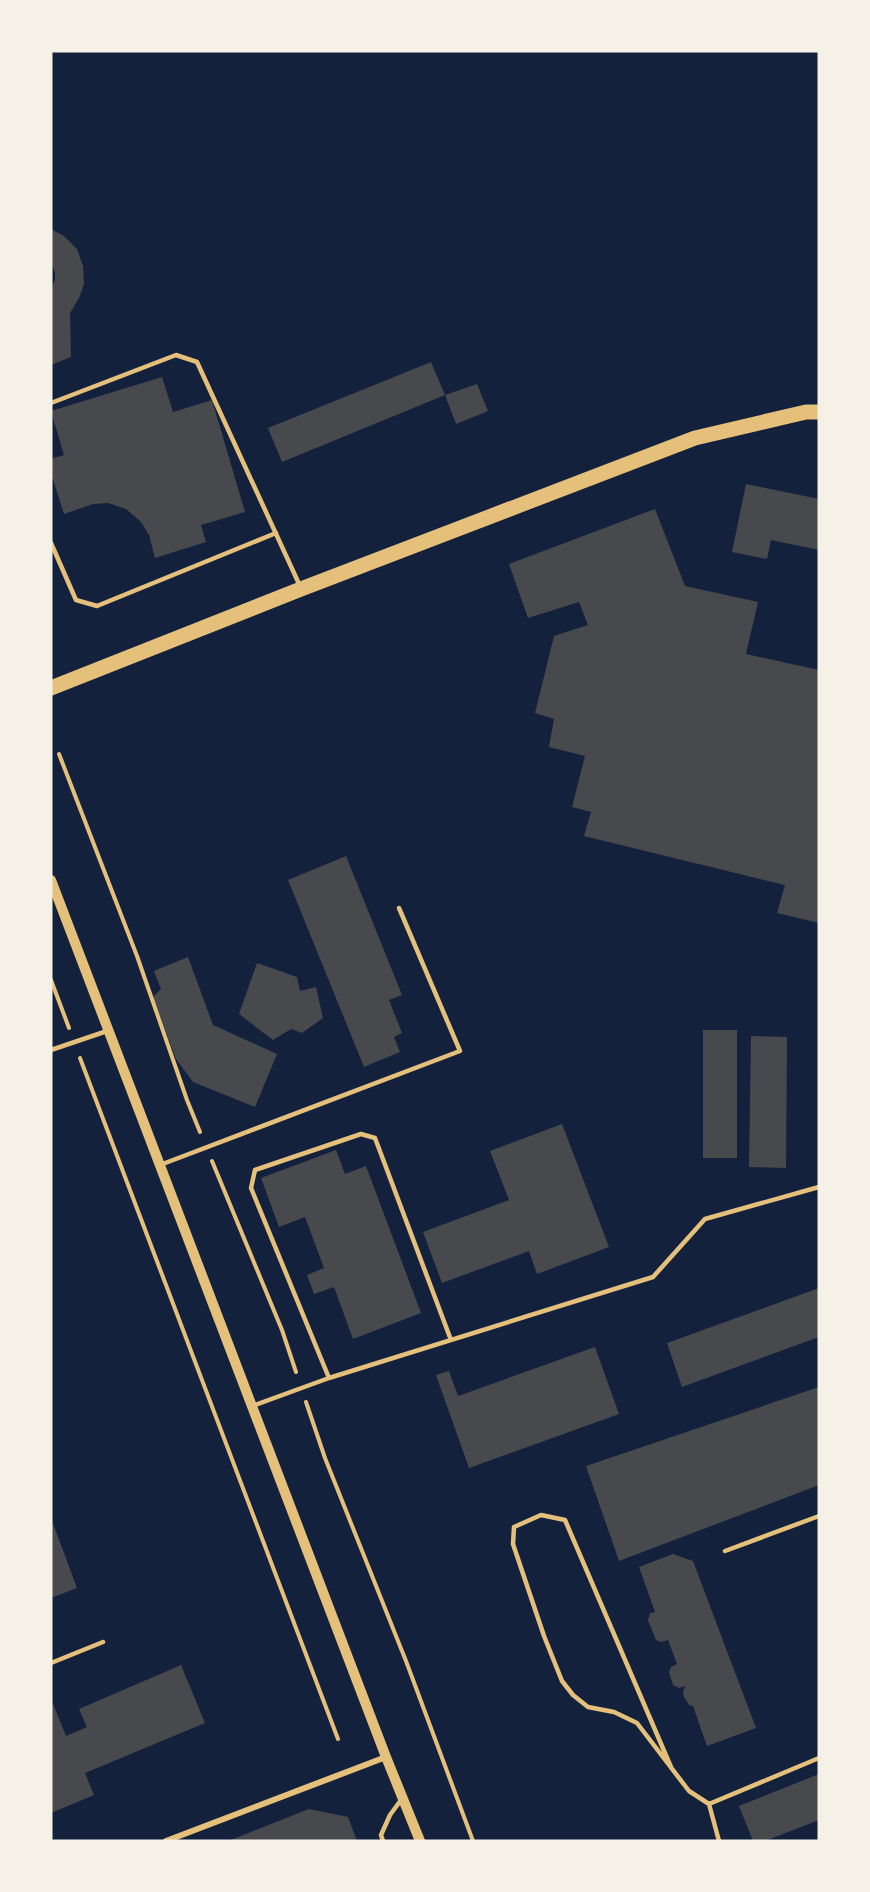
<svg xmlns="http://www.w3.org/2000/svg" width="870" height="1892" font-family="'Sofia Sans Condensed',sans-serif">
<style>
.building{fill:#48494c}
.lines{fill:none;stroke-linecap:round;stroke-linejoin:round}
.path{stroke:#e5c07b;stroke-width:4}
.service{stroke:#e5c07b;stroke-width:4.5}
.minor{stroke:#e5c07b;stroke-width:6}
.tertiary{stroke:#e5c07b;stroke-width:10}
.primary{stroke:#e5c07b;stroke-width:15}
</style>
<rect width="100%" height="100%" fill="#14213d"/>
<path class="building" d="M51,229L64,236L77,249L83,266L84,284L79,298L70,313L71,357L51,365V289L55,280V272L51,264Z
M431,362L445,395L282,462L268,428Z
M162,377L173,412L212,400L245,512L201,525L206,542L155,558L149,535L141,522L126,509L108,503L93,504L64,514L51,473V459L64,455L51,411Z
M477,384L488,411L456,424L445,395Z
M746,484L819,499V550L771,540L767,559L732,552Z
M655,509L685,586L758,602L746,654L819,670V923L777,913L785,885L584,836L591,812L572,807L585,756L549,747L554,719L535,713L554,636L588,625L579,602L528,618L509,564Z
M346,856L402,995L389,1000L402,1033L394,1037L400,1052L364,1067L288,880Z
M188,957L213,1025L277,1054L255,1107L193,1082L176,1059L153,997L161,989L154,971Z
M257,963L297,977L300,991L316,987L323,1018L302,1033L291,1029L273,1040L239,1014Z
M703,1030H737V1158H703Z
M751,1036L787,1037L786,1168L749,1167Z
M562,1124L609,1247L537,1274L529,1251L442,1283L423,1232L509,1200L490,1151Z
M336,1150L345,1174L366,1166L421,1313L353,1339L334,1287L314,1294L307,1275L324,1268L305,1217L279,1227L261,1178Z
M819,1288V1337L682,1387L667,1343Z
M595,1347L619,1414L469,1468L436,1375L449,1371L458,1396Z
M819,1387V1485L619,1561L586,1466Z
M51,1518L77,1588L51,1598Z
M673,1554L693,1561L756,1728L707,1746L693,1706L689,1705L684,1697L683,1693L685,1686L679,1688L673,1685L669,1672L671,1667L677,1664L668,1640L661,1642L656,1640L648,1620L650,1613L655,1612L639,1567Z
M181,1665L205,1723L85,1773L94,1795L51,1813V1699L66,1736L87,1727L79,1709Z
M819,1774V1820L765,1841H753L739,1806Z
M309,1809L348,1817L357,1841H228Z"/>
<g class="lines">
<path class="path" d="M59,754L137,956L187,1100L200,1132
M51,980L69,1028
M80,1058L338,1739
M212,1161L282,1330L296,1372
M306,1402L325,1458L406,1661L473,1841"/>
<path class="service" d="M51,403L176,355L197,362L300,586
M51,543L76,600L97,606L276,533
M51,1050L107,1031
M160,1165L460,1051L399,908
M329,1378L251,1188L255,1170L361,1134L375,1138L451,1340
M252,1406L329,1378L653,1277L705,1219L819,1187
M725,1551L819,1516
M51,1663L103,1642
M671,1767L565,1520L541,1515L514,1527L513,1544L544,1636L562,1681L573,1695L588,1707L614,1712L637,1723L689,1791L709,1804
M383,1841L381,1835L390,1815L401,1800
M719,1841L709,1804L819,1758"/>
<path class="minor" d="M166,1841L386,1757"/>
<path class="tertiary" d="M51,880L386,1757L420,1841"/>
<path class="primary" d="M51,688L301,589L695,438L806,412H819"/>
</g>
<rect width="870" height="1892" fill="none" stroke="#f6f1e7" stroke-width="105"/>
</svg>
